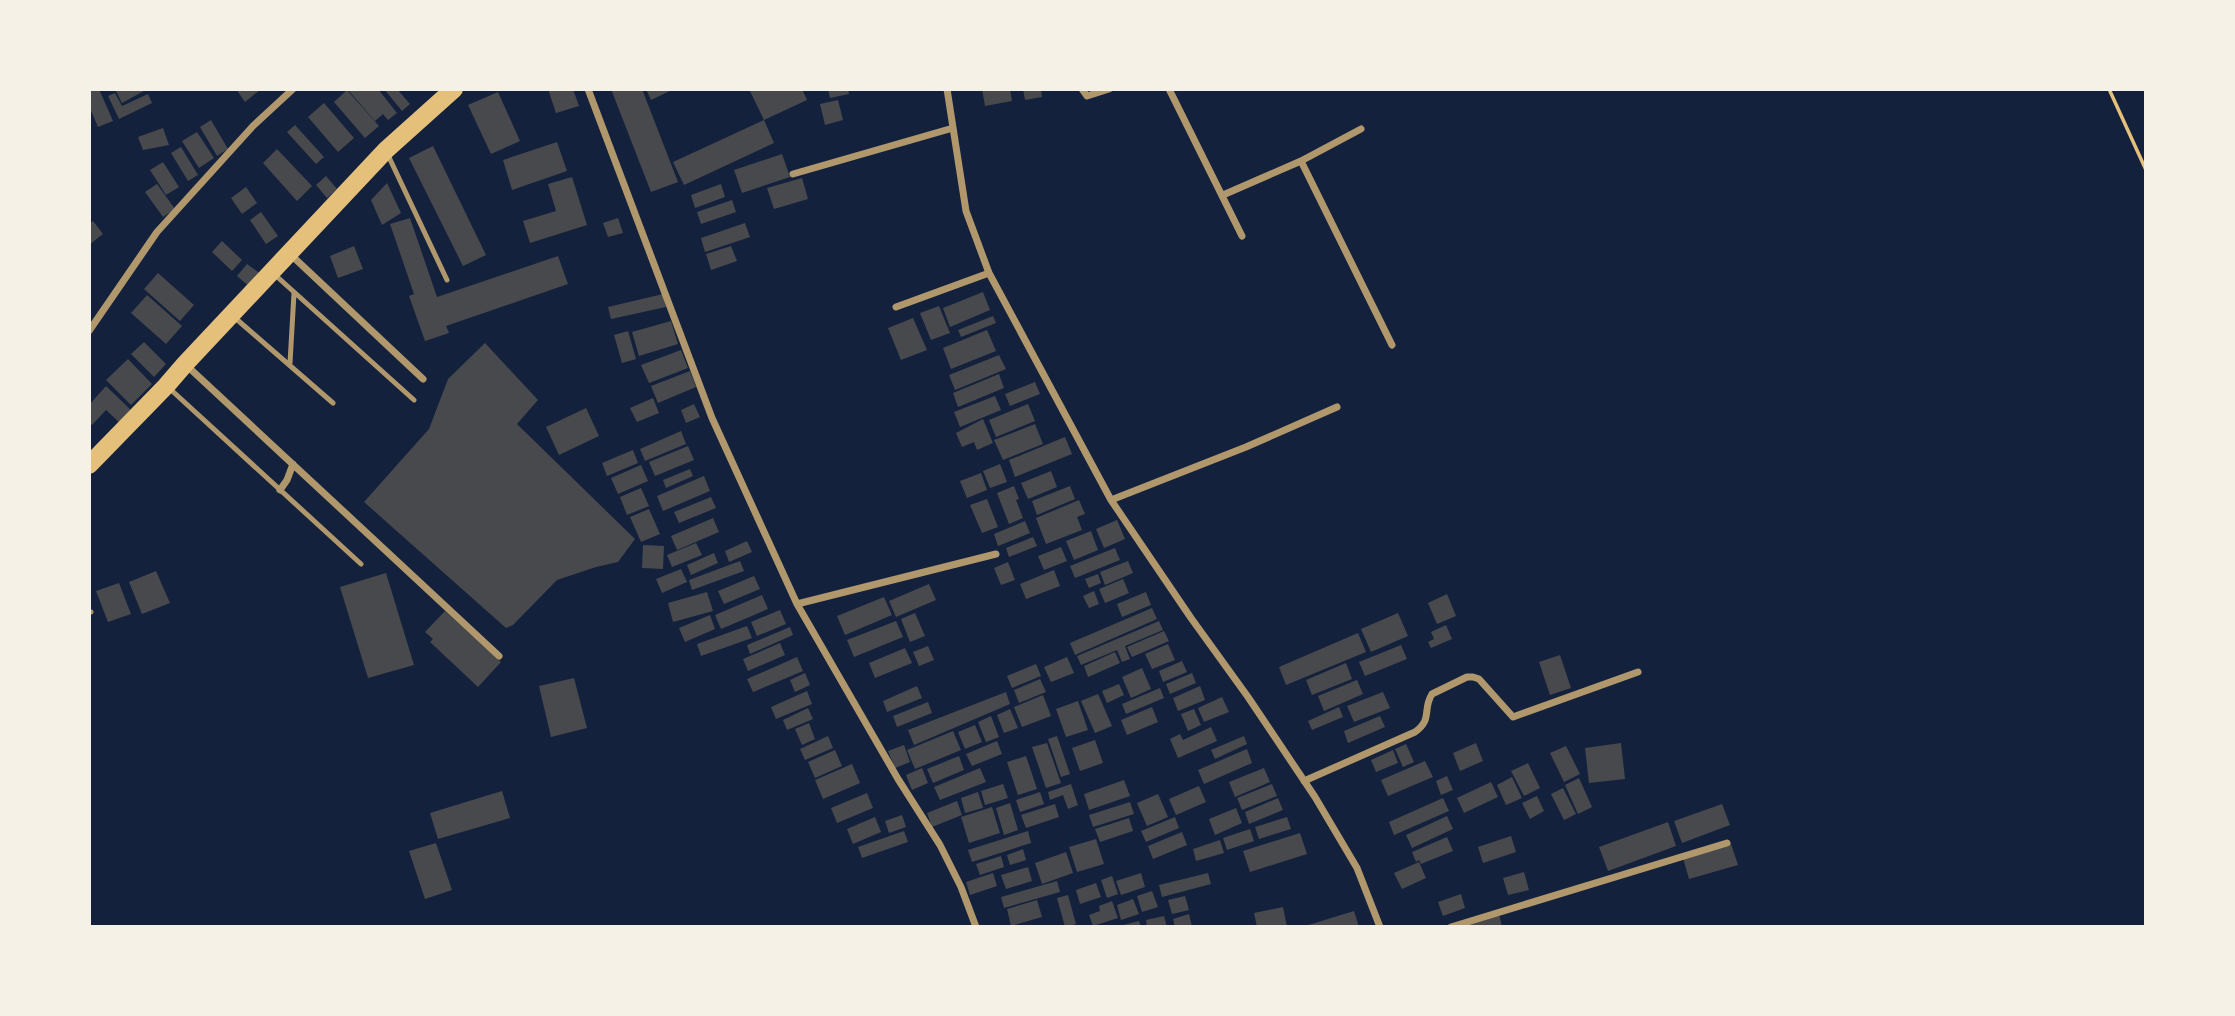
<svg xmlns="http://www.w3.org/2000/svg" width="2235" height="1016" font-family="'Fira Sans',sans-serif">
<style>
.building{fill:#48494c}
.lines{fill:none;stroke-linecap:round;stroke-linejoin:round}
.path{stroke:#e5c07b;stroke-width:3.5}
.service{stroke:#b1986c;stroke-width:5}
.minor{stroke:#b1986c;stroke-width:7}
.primary{stroke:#e5c07b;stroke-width:18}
</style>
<rect width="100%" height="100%" fill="#14213d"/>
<path class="building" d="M99,89L113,121L98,127L89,106V90Z
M115,89H143L144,91L122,103Z
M236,89H261L245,102Z
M351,89H378L397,113L388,120L383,114L375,121L349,91Z
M384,89H397L410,104L402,111Z
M548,89H573L579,106L556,113Z
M611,89H642L678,182L651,192Z
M646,89H674L651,100Z
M749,89H802L807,100L764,120L774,143L684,185L673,162L764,120Z
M828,89H848L849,94L830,98Z
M982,89H1010L1012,101L985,106Z
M1023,89H1041L1042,97L1025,100Z
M347,90L379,126L365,138L334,102Z
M498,92L520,141L491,154L468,105Z
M115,93L122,106L148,94L152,103L119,119L108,96Z
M838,100L843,120L825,125L820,104Z
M324,103L354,138L338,152L308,117Z
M211,120L228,149L217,156L200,127Z
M295,125L324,157L316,164L287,132Z
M163,128L169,145L143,150L138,137Z
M197,132L214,158L199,168L182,141Z
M557,142L567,171L512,190L503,160Z
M433,146L486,255L463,266L409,158Z
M181,147L198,175L188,181L171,153Z
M277,149L312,186L297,201L263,163Z
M782,154L790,177L742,193L734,170Z
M163,162L179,187L166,195L150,170Z
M326,176L337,189L327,198L316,185Z
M572,177L587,225L530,243L523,221L556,211L548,184Z
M802,178L808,199L774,209L767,188Z
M387,183L401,213L382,225L371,200Z
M157,184L175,209L163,217L145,192Z
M721,184L725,197L695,208L691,195Z
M246,187L257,203L242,214L231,198Z
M732,200L736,212L701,224L697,212Z
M261,212L278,236L266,244L250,220Z
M410,218L437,297L558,256L568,284L446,326L449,333L425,341L409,296L414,294L390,224Z
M618,218L623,233L608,237L603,223Z
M93,221L103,234L89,245V224Z
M745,223L750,237L705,252L701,238Z
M222,241L242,260L232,271L212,252Z
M354,246L363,269L338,278L330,256Z
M731,246L737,261L711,270L706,254Z
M247,264L261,274L250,287L237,276Z
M158,273L194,305L180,321L144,289Z
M983,292L990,310L950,327L943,308Z
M663,294L666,307L611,319L608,307Z
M147,295L182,326L166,344L131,313Z
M939,306L950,333L931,340L920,313Z
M993,316L996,323L961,337L958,330Z
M913,318L927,350L901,360L888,328Z
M671,321L678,344L639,356L632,332Z
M987,330L996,351L951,369L943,348Z
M628,331L636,359L622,363L614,335Z
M144,342L166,364L154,377L131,354Z
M485,343L538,400L517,424L635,539L618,562L596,567L557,580L513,625L506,628L364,502L429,429L448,379Z
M681,350L688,368L649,383L641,365Z
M999,355L1006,369L955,390L949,375Z
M128,359L152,384L131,405L106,380Z
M690,371L696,387L658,403L651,386Z
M999,374L1004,388L958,407L953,393Z
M1035,382L1040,394L1010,406L1005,394Z
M106,386L132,411L121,424L106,410L92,425L89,423V405Z
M995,396L1001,410L960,427L954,412Z
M653,398L659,413L637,422L630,408Z
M694,404L700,417L686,423L681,410Z
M1028,404L1035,421L996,437L989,420Z
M586,408L599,436L559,455L546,427Z
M983,419L993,443L977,450L974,442L962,447L956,433Z
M1035,424L1043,444L1003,460L994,440Z
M681,431L686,444L645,461L640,449Z
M1065,437L1072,454L1015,477L1009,460Z
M688,446L694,460L655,476L649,462Z
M633,450L638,463L607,476L602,463Z
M1000,464L1007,482L990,488L983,471Z
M641,465L648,481L618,494L611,478Z
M690,469L693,476L666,488L663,480Z
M1051,471L1057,487L1028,499L1021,483Z
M981,473L987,490L967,498L960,481Z
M704,476L710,491L663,511L657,496Z
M1014,486L1019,499L1016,500L1023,518L1009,524L997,493Z
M1070,486L1075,499L1037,515L1032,501Z
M641,488L649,506L627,515L620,497Z
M711,497L716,508L679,523L674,512Z
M987,499L998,527L982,533L970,505Z
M1079,500L1085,514L1077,517L1082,530L1046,544L1036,518Z
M649,509L660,534L641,542L630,517Z
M713,518L719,532L677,550L671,536Z
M1117,520L1125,539L1104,548L1096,529Z
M1025,521L1030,533L998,546L994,534Z
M1091,531L1098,550L1074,560L1066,541Z
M1033,537L1037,546L1009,557L1006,548Z
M747,541L752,552L729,562L725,551Z
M696,543L702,555L672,567L667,555Z
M643,545L664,546L663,569L642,568Z
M1061,547L1067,561L1044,570L1038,556Z
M1115,548L1120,560L1075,578L1070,566Z
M714,553L718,563L691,575L687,565Z
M740,561L744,571L692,590L689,580Z
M1128,561L1133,573L1105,585L1100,572Z
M1008,562L1015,580L1001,585L994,568Z
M681,569L687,582L662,593L656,579Z
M1054,570L1060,586L1026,599L1020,584Z
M156,571L170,603L142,614L129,582Z
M386,573L414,665L368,678L340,587Z
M1098,574L1101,583L1089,588L1085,579Z
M754,576L760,589L724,604L718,591Z
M1123,579L1129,593L1105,603L1099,589Z
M119,583L131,614L108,622L96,591Z
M929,584L936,600L896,617L889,601Z
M1094,591L1099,604L1089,608L1083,596Z
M707,592L713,611L673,622L668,603Z
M1146,592L1151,605L1122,617L1117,604Z
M1447,594L1456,616L1437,624L1428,603Z
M762,595L768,609L721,629L715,615Z
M884,597L892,615L845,635L837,616Z
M1152,608L1157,619L1075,655L1070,643Z
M780,610L786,624L757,636L751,622Z
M445,611L501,662L478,687L430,642L433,639L425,632Z
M915,613L925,636L910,642L901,619Z
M1398,613L1408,636L1371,652L1361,629Z
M710,615L715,629L685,642L679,628Z
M896,621L903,637L854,657L847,640Z
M1159,621L1163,630L1125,646L1130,659L1122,662L1117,650L1081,665L1077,656Z
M1446,625L1452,639L1431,648L1428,642L1434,639L1431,632Z
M747,626L752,638L701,656L697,644Z
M790,627L793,635L750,654L747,645Z
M1164,631L1169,641L1132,657L1127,647Z
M1358,633L1366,652L1286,685L1279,667Z
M780,643L785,655L748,671L743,659Z
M1168,644L1175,660L1152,669L1145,654Z
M1401,645L1407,659L1365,676L1359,662Z
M928,646L934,660L919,666L913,652Z
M905,648L912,663L875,678L869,663Z
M1115,652L1120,663L1088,677L1084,666Z
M1560,655L1571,688L1550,695L1539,662Z
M797,657L803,671L753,692L747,679Z
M1067,657L1074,673L1051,682L1044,667Z
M1182,661L1187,672L1163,682L1159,671Z
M1346,663L1352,679L1312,695L1306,680Z
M1036,664L1041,676L1012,688L1007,676Z
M1142,668L1151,689L1131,698L1122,677Z
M805,673L810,685L795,692L790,680Z
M1192,673L1196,683L1170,694L1166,684Z
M574,678L587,728L551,737L539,686Z
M1040,679L1046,692L1019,703L1014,690Z
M1357,680L1363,694L1324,711L1318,696Z
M1119,684L1124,695L1107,703L1102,691Z
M917,686L922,698L887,712L883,701Z
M1200,686L1205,700L1178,711L1173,698Z
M1160,688L1164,698L1126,714L1122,704Z
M807,691L812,704L776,719L771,707Z
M1006,692L1010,704L914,745L908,730Z
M1383,692L1390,708L1354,722L1347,706Z
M1098,694L1112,726L1095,733L1081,701Z
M1043,695L1051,716L1022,727L1014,707Z
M1222,697L1229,712L1204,722L1198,708Z
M1078,701L1088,730L1066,737L1056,709Z
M928,702L932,713L897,727L893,716Z
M1152,707L1158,722L1127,735L1121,720Z
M1339,707L1343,717L1312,730L1308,721Z
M808,708L813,719L787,730L783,720Z
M1010,709L1018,728L1004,733L997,715Z
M1194,709L1201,725L1188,731L1181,714Z
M991,716L999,737L986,742L978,722Z
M1380,716L1385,727L1348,743L1344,731Z
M809,723L815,739L802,745L795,729Z
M975,725L982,742L965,749L958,732Z
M1211,727L1217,741L1178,758L1170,739L1180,734L1183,740Z
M953,731L961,750L915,769L907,750Z
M828,736L833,748L805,760L800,749Z
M1057,736L1070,774L1061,777L1048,739Z
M1244,736L1247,744L1215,759L1211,750Z
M1095,740L1103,763L1080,771L1072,748Z
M997,741L1002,754L972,766L966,754Z
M1047,743L1061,783L1046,788L1032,747Z
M1476,743L1483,761L1460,771L1453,753Z
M1621,743L1625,779L1589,783L1585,748Z
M1406,744L1414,762L1403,767L1395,749Z
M904,745L910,762L895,768L888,751Z
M1566,746L1580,774L1564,782L1550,753Z
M1247,749L1252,763L1204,784L1198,770Z
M835,750L842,766L815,778L808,762Z
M1393,750L1398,763L1376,772L1371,760Z
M959,756L964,770L933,783L927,769Z
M1026,756L1037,789L1018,795L1007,762Z
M1425,761L1433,777L1388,796L1381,780Z
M1528,763L1540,788L1524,796L1511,771Z
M852,764L860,783L823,799L815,780Z
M922,768L928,783L912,790L906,775Z
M980,768L986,782L940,800L934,787Z
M1264,768L1270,782L1235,797L1229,782Z
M1447,776L1453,790L1441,795L1436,781Z
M1512,777L1522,798L1506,805L1497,785Z
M1579,778L1592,807L1578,814L1565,785Z
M1124,780L1130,796L1089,810L1084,794Z
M1491,782L1498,797L1464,813L1457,798Z
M1003,784L1008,798L985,805L981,791Z
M1071,784L1078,805L1068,809L1063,795L1050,800L1048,792Z
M1272,784L1277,796L1242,810L1237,798Z
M1199,786L1206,802L1176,815L1169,799Z
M1563,788L1576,814L1564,820L1551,794Z
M502,791L510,818L438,839L430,813Z
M978,792L983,808L965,813L961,798Z
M1040,792L1044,804L1020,812L1016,800Z
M867,793L873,808L837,823L831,808Z
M1158,794L1168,817L1147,826L1137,803Z
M1537,796L1544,811L1530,819L1522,803Z
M1278,798L1283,810L1249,824L1245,812Z
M1443,798L1449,811L1394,835L1389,822Z
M957,801L962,815L932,827L927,813Z
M1130,802L1134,814L1093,827L1089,815Z
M1010,803L1018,830L1004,835L996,808Z
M1055,804L1059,817L1026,828L1021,815Z
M1722,804L1730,825L1682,843L1674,821Z
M992,807L1000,833L969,843L961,817Z
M1236,808L1242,823L1215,835L1209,819Z
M902,815L906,827L889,833L885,821Z
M1447,816L1453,829L1412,848L1406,835Z
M875,817L881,832L853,844L847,829Z
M1175,817L1179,828L1146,842L1141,831Z
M1287,817L1291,829L1259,839L1255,827Z
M1129,818L1133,831L1100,842L1095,829Z
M1668,822L1676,846L1608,871L1599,847Z
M1250,829L1254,841L1227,850L1223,838Z
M904,831L908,842L862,858L858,847Z
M1028,831L1031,843L972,862L968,850Z
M1182,832L1187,845L1153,859L1148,846Z
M1300,833L1307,854L1250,872L1243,851Z
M1511,836L1516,852L1483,863L1478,847Z
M1447,837L1453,851L1421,864L1419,860L1416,862L1412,852Z
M1096,839L1104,864L1077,872L1069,847Z
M1220,840L1224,853L1196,861L1193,849Z
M436,843L452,890L425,899L409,851Z
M1731,844L1738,865L1689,879L1683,858Z
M1023,849L1026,860L1010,865L1007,855Z
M1066,852L1073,873L1042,884L1035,863Z
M1001,856L1004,867L980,875L976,864Z
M1419,862L1426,878L1402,889L1394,873Z
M1028,867L1032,881L1006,889L1001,875Z
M1524,872L1529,890L1508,895L1503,878Z
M993,873L997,886L970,895L966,882Z
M1141,873L1145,887L1121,895L1116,881Z
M1208,873L1211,884L1162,897L1159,885Z
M1112,876L1118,894L1107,898L1101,880Z
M1057,881L1060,892L1004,908L1001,897Z
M1096,883L1101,897L1080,904L1076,890Z
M1152,891L1158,907L1142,912L1137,896Z
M1461,894L1465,908L1443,916L1438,902Z
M1068,895L1076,924L1065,927L1057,898Z
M1185,896L1189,910L1172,914L1168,900Z
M1133,899L1139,914L1121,920L1117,905Z
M1037,900L1042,917L1011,926L1007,909Z
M1112,901L1118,918L1093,926L1089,915L1100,911L1099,906Z
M1283,907L1287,927H1257L1254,913Z
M1354,911L1359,927H1306L1305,926Z
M1189,914L1192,927H1175L1173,919Z
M1499,914L1502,927H1456Z
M1164,916L1167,927H1147L1146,920Z
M1139,921L1141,927H1119V926Z"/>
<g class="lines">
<path class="path" d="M2109,89L2146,170"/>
<path class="service" d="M387,153L447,280
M274,274L414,400
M234,317L333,403
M290,363L294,293
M169,388L361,564
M89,612H91"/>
<path class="minor" d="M588,89L712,418L797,604L898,779L940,845L961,887L976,927
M947,89L966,211L989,273L1111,500L1191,618L1248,697L1315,797L1357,868L1380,927
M1082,89L1087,96L1109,89
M1169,89L1242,236
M1301,161L1392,345
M793,174L953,128
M1223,195L1301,161L1361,129
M290,254L423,379
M896,307L989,273
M89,331L157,232L253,126L293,89
M185,364L499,656
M280,490L287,480L293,464
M1111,500L1246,447L1337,407
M797,604L996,554
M1304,781L1415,732C1433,719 1422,710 1432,694L1467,677H1473L1479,679L1513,717L1638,672
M1451,927L1727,843"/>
<path class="primary" d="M89,465L166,386L185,364L386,150L454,89"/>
</g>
<rect width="2235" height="1016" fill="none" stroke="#f6f1e7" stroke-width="182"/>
</svg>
